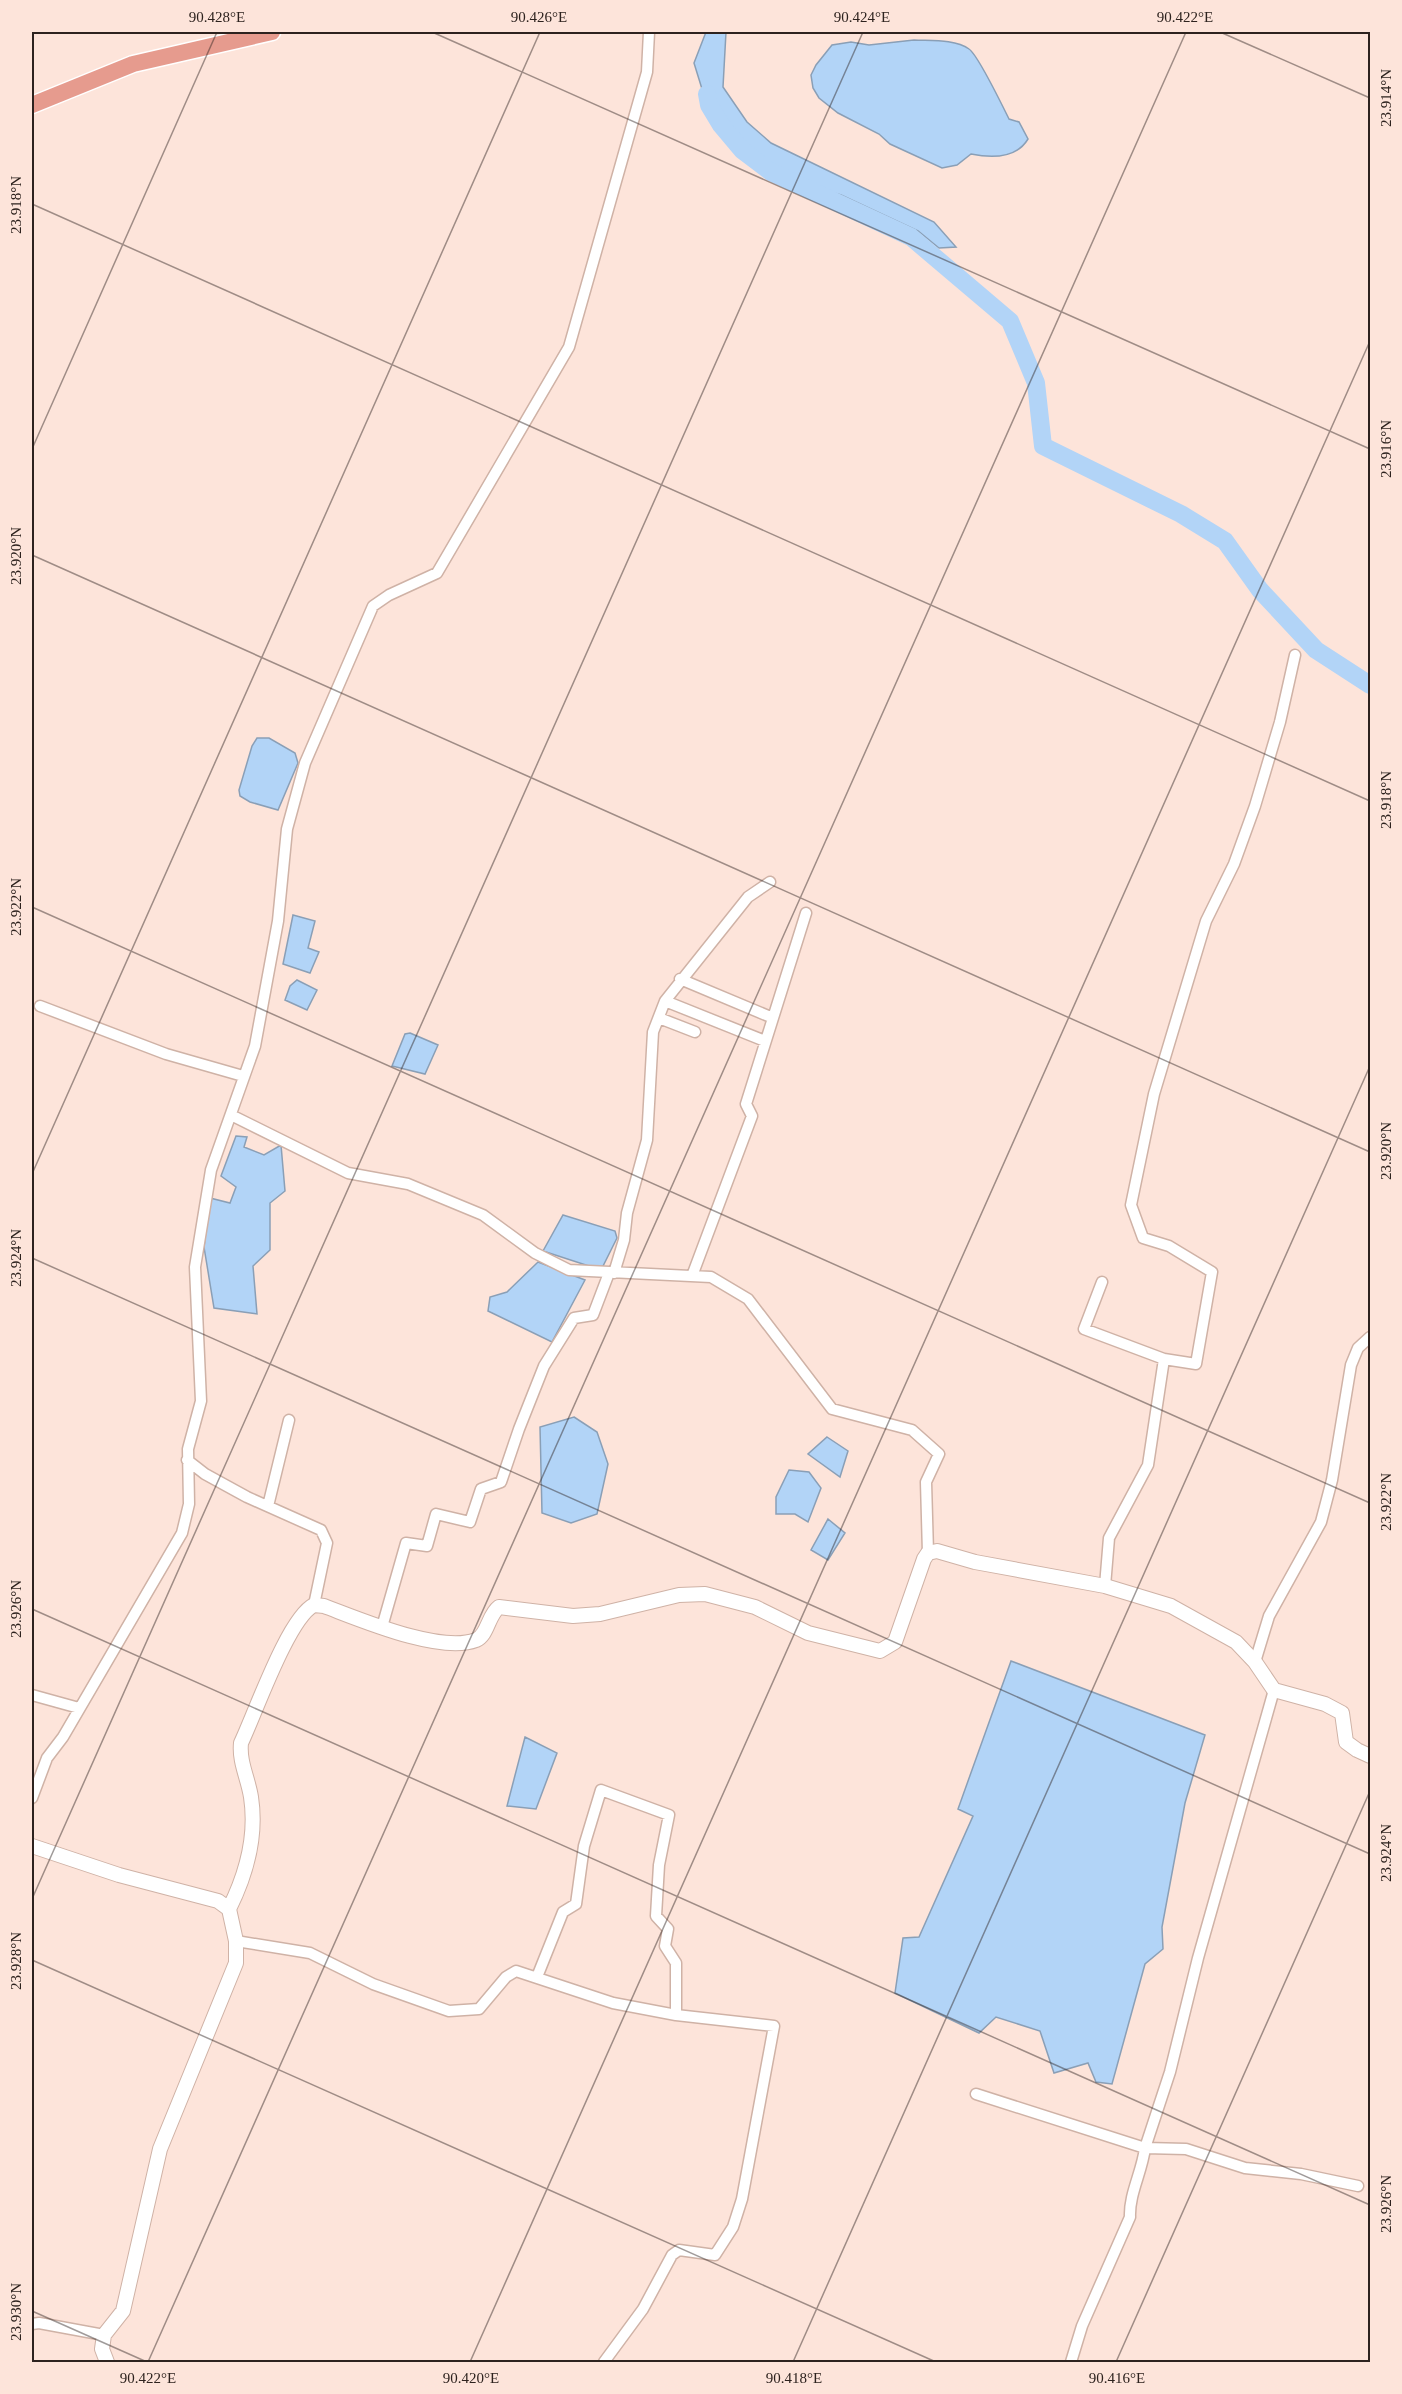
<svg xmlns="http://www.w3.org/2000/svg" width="1402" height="2394" font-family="'Times New Roman',serif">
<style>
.water{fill:#b2d4f7;stroke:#8a9fb6;stroke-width:1.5}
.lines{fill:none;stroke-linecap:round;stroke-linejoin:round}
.river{stroke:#b2d4f7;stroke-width:18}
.minor-casing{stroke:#cfb2a6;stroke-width:13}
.tertiary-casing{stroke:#cfb2a6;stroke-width:16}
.primary-casing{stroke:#fff;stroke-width:19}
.minor{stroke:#fff;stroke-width:10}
.tertiary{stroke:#fff;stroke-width:14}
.primary{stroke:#e69b8e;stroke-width:16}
.ticks{fill:none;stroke:#2d221e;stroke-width:1.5;stroke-opacity:0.45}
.neatline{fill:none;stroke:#2d221e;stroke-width:2}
.ticks-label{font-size:15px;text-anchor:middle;fill:#2d221e}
</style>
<rect width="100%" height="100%" fill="#fde4da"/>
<path class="water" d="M706,32H726L723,87L747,122L771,143L934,222L956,247L939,248L918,231L841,195L796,182L736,145L706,102L694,63Z
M914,40C930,41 955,39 969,49C978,55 1003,107 1009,119L1019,122L1028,139C1016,159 991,158 971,154L957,165L942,168L890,144L879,134L838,113L819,98L813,88L811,75L816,65L832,45L851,42L869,45Z
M257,738H269L295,753L298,763L278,810L250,802L240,796L239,790L252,746Z
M293,915L315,921L308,948L319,952L310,973L283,964Z
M297,980L317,990L307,1010L285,1000L290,986Z
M410,1033L438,1045L425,1074L392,1066L405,1034Z
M236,1136L247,1137L244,1147L264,1155L281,1145L285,1191L270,1203V1250L253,1266L257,1314L214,1308L204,1247L210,1198L230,1203L236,1187L221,1176Z
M563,1215L615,1231L617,1238L603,1266L595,1268L543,1251Z
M538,1262L585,1280L552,1342L488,1311L490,1297L507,1292Z
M574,1417L597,1432L608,1464L597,1514L571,1523L542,1513L540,1427Z
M827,1437L848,1451L840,1477L808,1454Z
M789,1470L809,1472L821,1488L808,1522L795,1514H776V1497Z
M828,1519L845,1533L828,1560L811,1550Z
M1011,1661L1205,1735L1185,1803L1162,1927L1163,1949L1145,1964L1112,2084L1096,2082L1088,2063L1054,2073L1040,2031L996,2017L979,2033L895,1993L903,1938L919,1937L973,1816L958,1809Z
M525,1737L557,1753L536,1809L507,1806Z"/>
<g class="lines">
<path class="river" d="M707,94L709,105L721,125L742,150L771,172L911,237L1010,321L1036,383L1043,446L1181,514L1225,541L1260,590L1316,650L1370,685"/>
<g class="minor-casing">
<path id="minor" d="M680,979L773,1018
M665,1001L765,1041
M40,1006L166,1054L243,1076
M659,1018L695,1032
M231,1115L348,1173L408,1184L483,1215L535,1253L569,1270L711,1277L748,1299L832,1409L912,1430L939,1454L926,1482L928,1553
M614,1273L624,1240L627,1213L647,1140L653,1032L665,1001L748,897L770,882
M692,1276L752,1116L746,1104L806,913
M1102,1282L1084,1329L1164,1359
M187,1460L205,1474L247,1497L321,1530L327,1543L314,1605
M268,1506L289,1420
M1105,1586L1109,1538L1148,1465L1164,1359L1196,1364L1212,1272L1169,1246L1143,1238L1131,1205L1154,1094L1206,921L1234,864L1255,806L1280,722L1295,655
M382,1627L406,1543L427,1546L436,1514L470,1522L481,1489L501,1482L519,1429L544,1366L574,1318L593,1315L609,1273
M1255,1662L1269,1616L1321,1522L1332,1480L1351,1365L1358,1348L1370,1337
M32,1695L79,1708
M32,1798L47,1758L63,1737L182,1533L189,1504L188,1449L201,1401L195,1267L211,1170L255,1046L278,921L287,829L305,763L373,606L389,595L437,573L569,347L647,72L649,32
M236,1941L310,1953L373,1984L449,2011L479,2009L506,1977L516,1971L613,2003L676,2015L774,2026L742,2199L733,2227L715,2255L679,2250L672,2255L643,2309L604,2362
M537,1977L563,1912L576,1904L584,1846L601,1790L669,1815L659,1865L656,1916L668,1929L665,1946L676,1963V2015
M976,2094L1145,2148L1170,2072L1198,1958L1274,1690
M32,2324L39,2323L104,2335
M1071,2362L1082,2326L1130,2217C1129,2194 1142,2172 1145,2148L1186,2149L1245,2168L1301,2174L1358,2186"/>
</g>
<g class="tertiary-casing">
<path id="tertiary" d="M32,1846L119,1875L218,1901L229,1909L236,1941V1963L160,2149L123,2311L104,2335L102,2349L107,2362
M229,1909C246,1875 257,1836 251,1797C248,1778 239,1762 241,1743C255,1714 288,1618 314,1605L324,1606C359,1619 440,1654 476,1640C488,1635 488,1615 499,1607L573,1616L600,1614L679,1595L705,1594L755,1607L808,1633L880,1651L895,1642L924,1559L928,1553L937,1551L975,1562L1105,1586L1171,1606L1236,1642L1255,1662L1274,1690L1325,1704L1342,1713L1346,1742L1357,1750L1370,1756"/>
</g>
<g class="primary-casing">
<path id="primary" d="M32,105L133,64L272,32"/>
</g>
<use href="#minor" class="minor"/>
<use href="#tertiary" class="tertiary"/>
<use href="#primary" class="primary"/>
</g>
<path class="ticks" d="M432,32L1370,449M1220,32L1370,98M32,204L1370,801M32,449L217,32M32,555L1370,1152M32,907L1370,1503M32,1174L540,32M32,1258L1370,1854M32,1609L1370,2205M32,1899L863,32M32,1960L936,2362M32,2311L147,2362M148,2362L1186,32M470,2362L1370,341M793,2362L1370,1066M1116,2362L1370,1791"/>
<rect width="1402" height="2394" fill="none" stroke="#fde4da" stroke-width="66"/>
<rect x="33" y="33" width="1336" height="2328" class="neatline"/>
<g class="ticks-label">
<text x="217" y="22">90.428°E</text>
<text x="539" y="22">90.426°E</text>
<text x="862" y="22">90.424°E</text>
<text x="1185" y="22">90.422°E</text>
<text transform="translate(1386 98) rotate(-90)" y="5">23.914°N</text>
<text transform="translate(16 205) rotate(-90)" y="5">23.918°N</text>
<text transform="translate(1386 449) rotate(-90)" y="5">23.916°N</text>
<text transform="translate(16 556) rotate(-90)" y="5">23.920°N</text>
<text transform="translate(1386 800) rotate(-90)" y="5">23.918°N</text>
<text transform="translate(16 907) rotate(-90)" y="5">23.922°N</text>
<text transform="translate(1386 1151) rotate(-90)" y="5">23.920°N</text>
<text transform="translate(16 1258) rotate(-90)" y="5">23.924°N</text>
<text transform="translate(1386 1502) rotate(-90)" y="5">23.922°N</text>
<text transform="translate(16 1609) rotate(-90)" y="5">23.926°N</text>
<text transform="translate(1386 1853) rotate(-90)" y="5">23.924°N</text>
<text transform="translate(16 1961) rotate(-90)" y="5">23.928°N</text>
<text transform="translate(1386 2204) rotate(-90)" y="5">23.926°N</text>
<text transform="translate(16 2312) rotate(-90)" y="5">23.930°N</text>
<text x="148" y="2383">90.422°E</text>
<text x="471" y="2383">90.420°E</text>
<text x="794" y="2383">90.418°E</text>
<text x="1117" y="2383">90.416°E</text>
</g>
</svg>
